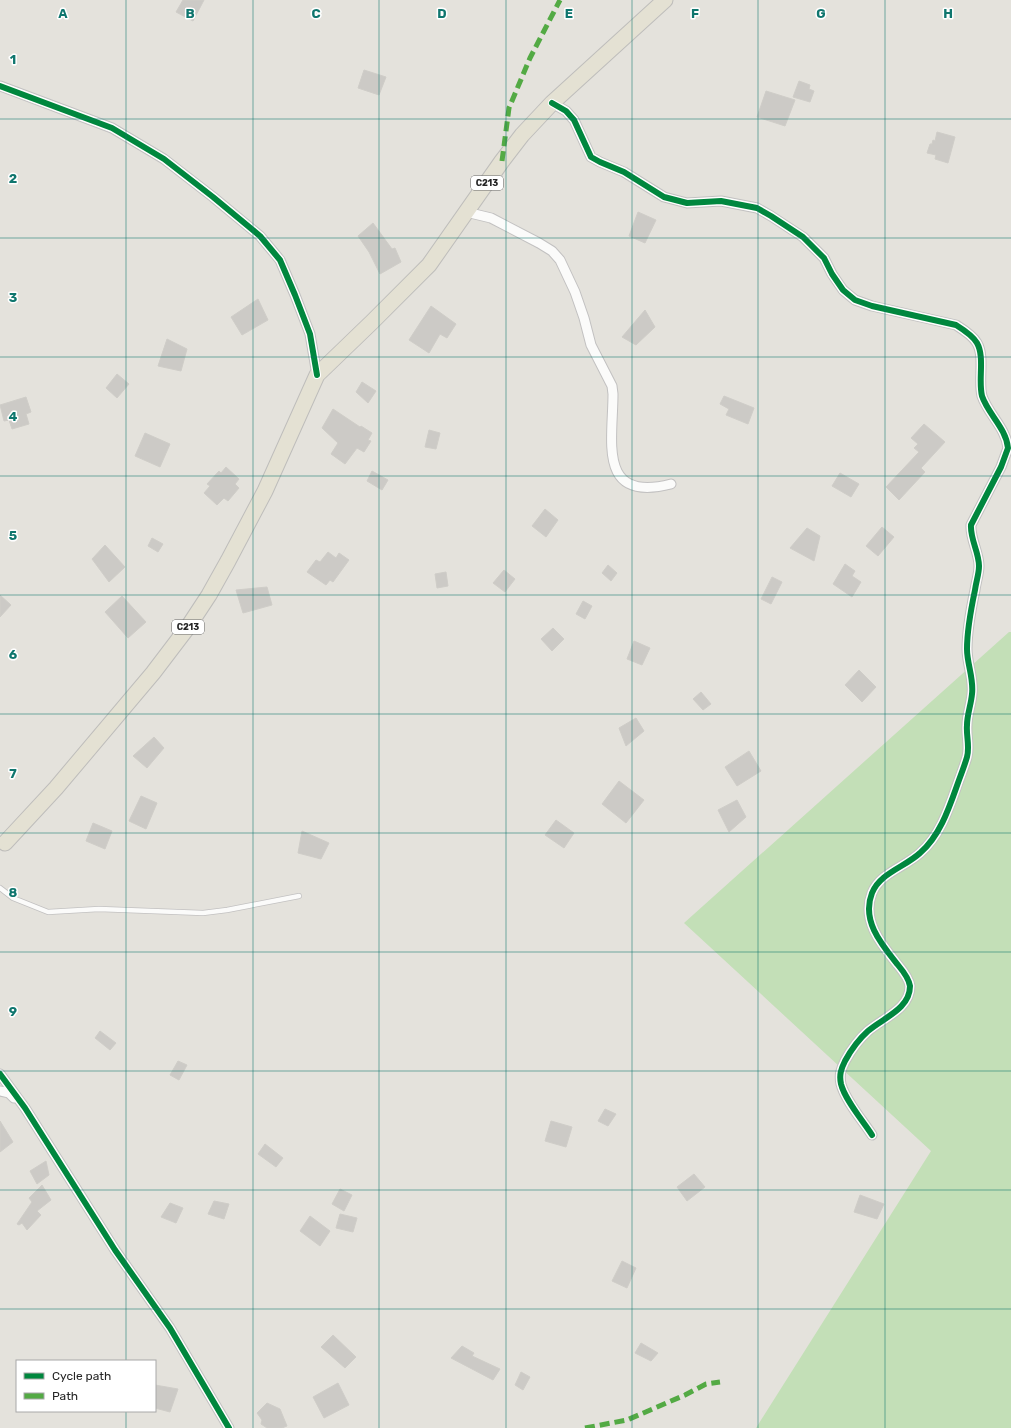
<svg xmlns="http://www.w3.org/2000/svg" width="1011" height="1428" font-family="Rubik,sans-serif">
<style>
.green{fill:#c3dfb7}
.building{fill:#cccac6;stroke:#cfcdc8}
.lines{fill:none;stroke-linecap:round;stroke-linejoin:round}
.lane-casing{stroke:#c2c1c1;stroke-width:6}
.street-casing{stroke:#c2c1c1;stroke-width:11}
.primary-casing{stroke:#bebdbb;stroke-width:17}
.lane{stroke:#fbfbfa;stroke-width:4.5}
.street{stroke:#fbfbfa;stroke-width:9}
.primary{stroke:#e4e1d3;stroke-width:15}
.quiet{stroke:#53aa44;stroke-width:5;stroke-dasharray:10 5;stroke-linecap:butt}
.cycleway-casing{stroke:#fff;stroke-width:8}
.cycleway{stroke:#00873e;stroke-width:6}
.grid{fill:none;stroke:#0f766e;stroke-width:1;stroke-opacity:0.55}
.labels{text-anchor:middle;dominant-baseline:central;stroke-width:3;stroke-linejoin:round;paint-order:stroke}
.shield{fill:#fff;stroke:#676767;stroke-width:1}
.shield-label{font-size:9px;font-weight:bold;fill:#262626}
.grid-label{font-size:13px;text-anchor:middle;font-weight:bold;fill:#0f766e;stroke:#fff;stroke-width:3;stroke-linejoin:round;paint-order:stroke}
</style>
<rect width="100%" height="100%" fill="#e4e2dc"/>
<path class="green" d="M1009,632H1011V1428H756L931,1151L684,923Z"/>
<path class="building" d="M183,0H204L193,21L176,12Z
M364,70L386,77L379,95L358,88Z
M799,81L810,85L809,89L814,91L810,102L793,97Z
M766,91L795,100L785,126L757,117Z
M937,132L955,137L948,163L935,159L936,155L927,153L930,144H932L933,140L935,141Z
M638,212L656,220L645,243L629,236Z
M373,223L392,249L395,248L401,262L380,274L369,252L358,236Z
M258,299L268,320L242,335L231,317Z
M431,306L456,324L447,338L440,334L429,353L409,340Z
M645,310L655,327L636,345L622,337Z
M167,339L187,349L181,371L158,366Z
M117,374L129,384L117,398L106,388Z
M362,382L376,391L368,403L356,392Z
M724,396L754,408L748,424L726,415L729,409L720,404Z
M26,397L31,412L26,414L29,424L12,429L9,420L4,421L0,405Z
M333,409L360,427L361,426L372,433L368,440L371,441L364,452L357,448L345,464L331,454L338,443L322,428Z
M924,424L945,442L921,468L925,472L899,500L886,487L919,452L914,448L918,444L911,438Z
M429,430L440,433L436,449L425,447Z
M145,433L170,444L160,467L135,456Z
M226,467L239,479L235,484L239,488L228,501L224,498L217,505L204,493L210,486L207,484L219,471L221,473Z
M372,471L388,480L382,490L367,481Z
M840,473L859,484L851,497L832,486Z
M545,509L558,520L546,537L532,526Z
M882,527L894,537L878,556L866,546Z
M807,528L820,536L814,561L790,548Z
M152,538L163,544L158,552L148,546Z
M105,545L125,567L109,582L92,559Z
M328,552L336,558L339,553L349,560L333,582L330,580L326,585L307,572L316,560L320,562Z
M845,564L855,571L852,576L861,582L852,597L833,584Z
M608,565L617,573L611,581L602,573Z
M504,570L515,579L505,592L493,583Z
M446,572L448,586L437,588L435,574Z
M772,577L782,582L771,604L761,599Z
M267,587L272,605L243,613L236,590Z
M0,595L11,605L0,617Z
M122,596L146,622L128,638L105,612Z
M583,601L592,606L585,619L576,614Z
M553,628L564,639L552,651L541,639Z
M634,641L650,648L642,665L627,659Z
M859,670L876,687L862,702L845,685Z
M701,692L711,704L703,710L693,699Z
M636,718L644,731L626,746L619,728Z
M154,737L164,748L147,768L133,756Z
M749,751L761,771L737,786L725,767Z
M619,781L644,800L626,823L602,804Z
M141,796L157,803L146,829L129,821Z
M737,800L746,817L729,832L718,810Z
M556,820L574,833L564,848L545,835Z
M93,823L112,831L105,849L86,841Z
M302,831L329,843L321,859L298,853Z
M100,1031L116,1043L110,1050L95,1038Z
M178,1061L187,1065L179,1080L170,1075Z
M605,1109L616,1114L608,1126L598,1121Z
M0,1121L13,1142L0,1152Z
M551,1121L572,1127L566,1147L545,1141Z
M265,1144L283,1158L276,1167L258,1154Z
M46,1161L49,1175L37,1184L30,1171Z
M694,1174L705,1187L687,1201L677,1187Z
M42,1185L51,1200L37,1211L41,1215L27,1230L22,1223L19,1225L17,1224L32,1202L29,1198Z
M340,1189L352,1195L344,1211L332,1204Z
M860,1195L884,1204L877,1219L854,1212Z
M214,1201L229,1204L224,1219L208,1214Z
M170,1203L183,1208L176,1223L161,1217Z
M340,1214L357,1218L353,1232L336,1228Z
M310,1216L330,1231L320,1246L300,1231Z
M622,1261L636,1268L627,1288L612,1281Z
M333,1335L356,1357L345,1368L321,1347Z
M641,1343L658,1353L651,1361L635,1353Z
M462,1346L474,1353L472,1356L500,1369L493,1380L451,1358Z
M521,1372L530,1377L523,1390L515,1385Z
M338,1383L349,1405L324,1418L313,1397Z
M155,1385L178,1389L170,1412L155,1408Z
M267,1403L280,1409L287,1426L282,1428H267L261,1424L262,1420L257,1413Z"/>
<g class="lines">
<g class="lane-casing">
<path id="lane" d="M0,888L13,898L48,912L99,909L203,913L227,910L299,896"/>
</g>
<g class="street-casing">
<path id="street" d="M0,86L112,128L164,159L213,197L260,236L280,260L295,295L310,334L317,375
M552,103L566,111L574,120L591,157L600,162L624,172L664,197L687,203L721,201L757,208L771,216L803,237L824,258L832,274L843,290L855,300L872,306L956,325C964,330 973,336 977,343C985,357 978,380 982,396C988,414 1006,428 1008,448L1001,467L971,525C970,539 979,552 979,566C979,574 976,582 975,590C971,609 967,629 967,649C967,664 974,679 972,694C971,705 967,715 967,725C966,736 970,746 967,757C965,764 962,772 959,780C950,805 941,835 920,853C905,867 880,873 872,893C861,921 882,945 898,965C903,971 909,979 910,986C910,1009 883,1018 868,1031C859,1039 851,1050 845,1061C841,1069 839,1075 841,1084C845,1100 863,1121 872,1135
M466,212L491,218L539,243L552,251L560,260L575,292L584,318L591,345L612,386L613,394C613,441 597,503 671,484
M0,1074L25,1108L115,1250L170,1328L229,1428
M0,1091L9,1093L14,1098"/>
</g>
<g class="primary-casing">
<path id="primary" d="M5,843L56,788L153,673L188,627L209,595L228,561L265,491L317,375L372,322L429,265L502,161L522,135L552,103L665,0"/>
</g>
<use href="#lane" class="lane"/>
<use href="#street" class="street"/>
<use href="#primary" class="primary"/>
<path class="quiet" d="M502,161L509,108L530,58L560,0
M585,1428L627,1420L685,1395L706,1384L720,1382"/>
<g class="cycleway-casing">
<path id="cycleway" d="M0,86L112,128L164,159L213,197L260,236L280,260L295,295L310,334L317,375
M552,103L566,111L574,120L591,157L600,162L624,172L664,197L687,203L721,201L757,208L771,216L803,237L824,258L832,274L843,290L855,300L872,306L956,325C964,330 973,336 977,343C985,357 978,380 982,396C988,414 1006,428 1008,448L1001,467L971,525C970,539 979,552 979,566C979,574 976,582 975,590C971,609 967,629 967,649C967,664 974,679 972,694C971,705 967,715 967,725C966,736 970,746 967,757C965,764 962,772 959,780C950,805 941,835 920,853C905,867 880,873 872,893C861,921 882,945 898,965C903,971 909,979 910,986C910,1009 883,1018 868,1031C859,1039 851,1050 845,1061C841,1069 839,1075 841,1084C845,1100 863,1121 872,1135
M0,1074L25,1108L115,1250L170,1328L229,1428"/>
</g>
<use href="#cycleway" class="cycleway"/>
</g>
<path class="grid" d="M126,0V1361M253,0V1428M379,0V1428M506,0V1428M632,0V1428M758,0V1428M885,0V1428M0,119H1011M0,238H1011M0,357H1011M0,476H1011M0,595H1011M0,714H1011M0,833H1011M0,952H1011M0,1071H1011M0,1190H1011M0,1309H1011M126,1411V1428"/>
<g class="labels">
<g class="shield">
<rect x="471" y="176" width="32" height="14" rx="3"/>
<rect x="172" y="620" width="32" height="14" rx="3"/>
</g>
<g class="shield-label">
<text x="487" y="183">C213</text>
<text x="188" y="627">C213</text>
</g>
</g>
<g class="grid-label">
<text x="63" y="18">A</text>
<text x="190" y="18">B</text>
<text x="316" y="18">C</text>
<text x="442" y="18">D</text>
<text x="569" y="18">E</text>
<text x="695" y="18">F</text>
<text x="821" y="18">G</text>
<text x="948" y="18">H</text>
<text x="13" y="64">1</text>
<text x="13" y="183">2</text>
<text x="13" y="302">3</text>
<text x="13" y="421">4</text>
<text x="13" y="540">5</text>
<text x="13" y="659">6</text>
<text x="13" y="778">7</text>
<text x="13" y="897">8</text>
<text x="13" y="1016">9</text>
</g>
<rect x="16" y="1360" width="140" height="52" fill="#ffffff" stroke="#a8a8a8"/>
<rect x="24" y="1373" width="20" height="6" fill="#00873e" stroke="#a8a8a8"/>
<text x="52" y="1380" font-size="12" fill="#262626">Cycle path</text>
<rect x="24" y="1393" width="20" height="6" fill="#53aa44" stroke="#a8a8a8"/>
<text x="52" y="1400" font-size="12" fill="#262626">Path</text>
</svg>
